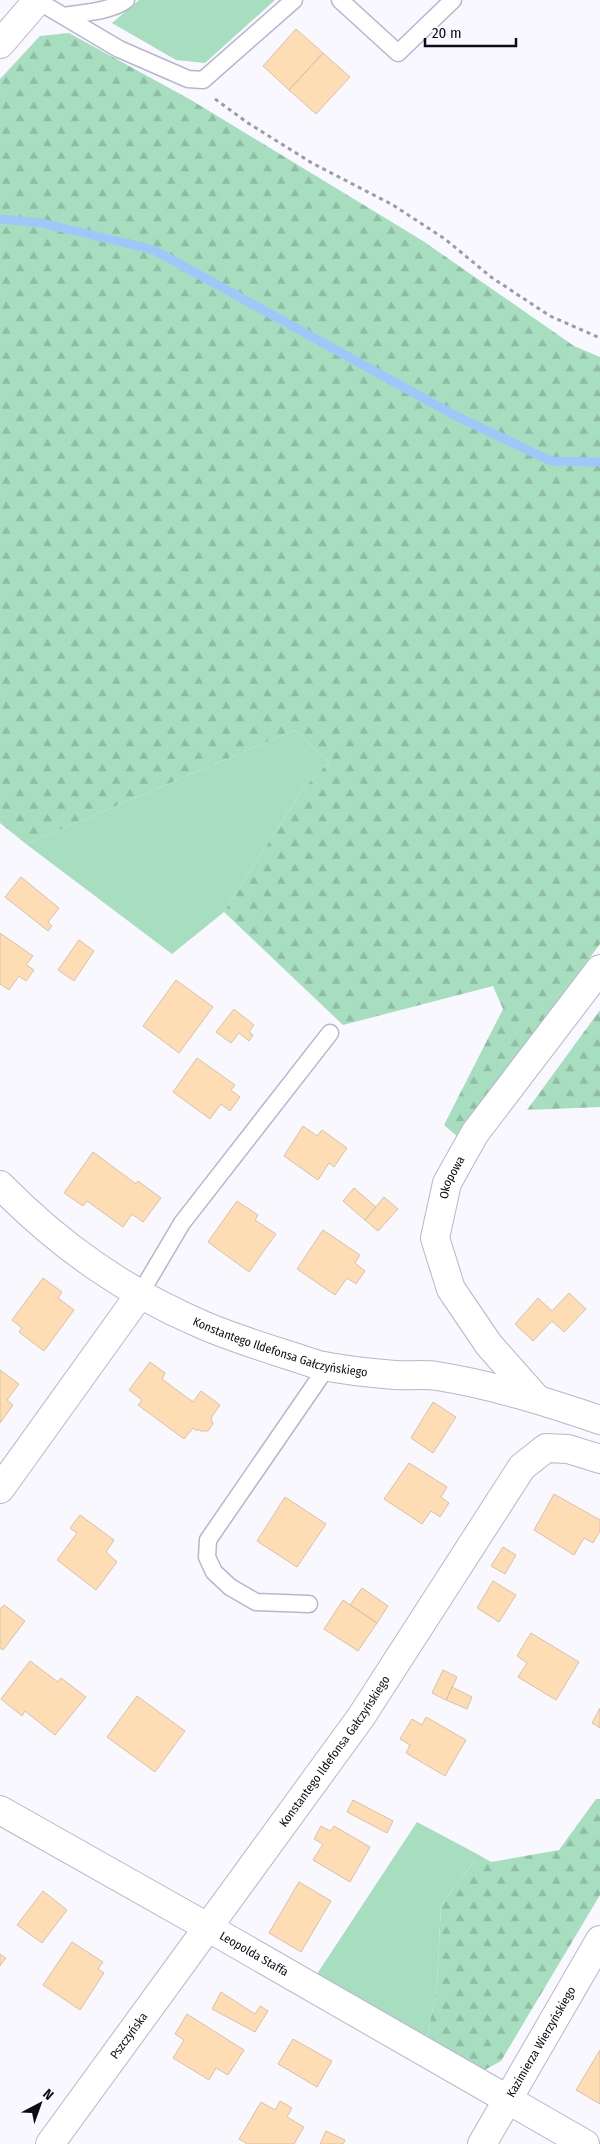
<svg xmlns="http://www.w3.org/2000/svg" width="600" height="2144" font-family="'Fira Sans Condensed',sans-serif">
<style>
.green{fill:#a7debf}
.forest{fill:url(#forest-firs)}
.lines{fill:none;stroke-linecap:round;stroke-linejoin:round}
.stream{stroke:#9ec7fa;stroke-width:9}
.building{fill:#feddb5;stroke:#d7c2a8}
.service-casing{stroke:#b9b4d2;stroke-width:19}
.minor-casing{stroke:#b9b4d2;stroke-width:30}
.path{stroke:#9d9ca3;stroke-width:3;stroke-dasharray:4 4;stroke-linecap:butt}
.service{stroke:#fff;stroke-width:16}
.minor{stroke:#fff;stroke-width:28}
.labels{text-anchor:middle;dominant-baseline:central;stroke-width:4;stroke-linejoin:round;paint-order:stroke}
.street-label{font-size:12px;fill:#0d0b15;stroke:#f9f8fe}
</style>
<defs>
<pattern id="forest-firs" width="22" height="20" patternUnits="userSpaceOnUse" patternTransform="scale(1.25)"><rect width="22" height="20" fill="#a7debf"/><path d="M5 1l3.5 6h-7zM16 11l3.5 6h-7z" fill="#8fbda3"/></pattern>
</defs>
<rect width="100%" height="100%" fill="#f9f8fe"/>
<path class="green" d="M139,0H275L205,63L176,60L112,23Z
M295,730L329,762L303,789L224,912L172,954L26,844Z
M417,1822L479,1855L441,1905L437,1986L426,2044L315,1977Z"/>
<path class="forest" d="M69,33L191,100L423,241L574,346L600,357V944L458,1137L444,1125L503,1009L493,986L343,1025L224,912L303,789L329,762L295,730L26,844L0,823V79L40,36Z
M600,1010V1107L527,1110Z
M596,1799H600V1895L501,2061L481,2072L426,2044L437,1986L441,1905L479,1855L491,1862L559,1850Z"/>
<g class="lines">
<path class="stream" d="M0,219L42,223L154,250L456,416L551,461L600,462"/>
</g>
<path class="building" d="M296,29L323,53L289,90L263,66Z
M323,53L350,77L316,114L289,90Z
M21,877L59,908L48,922L52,926L48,931L5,897Z
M0,933L33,956L26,965L34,970L26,981L19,976L9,990L0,984Z
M79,940L94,951L74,981L58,970Z
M176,980L213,1007L179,1053L143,1026Z
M234,1009L254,1025L249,1032L253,1035L249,1041L239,1033L231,1043L216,1032Z
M197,1058L235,1085L231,1090L240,1097L230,1111L221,1104L210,1119L173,1092Z
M303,1126L317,1136L322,1130L347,1148L334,1167L329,1163L318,1180L284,1156Z
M93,1152L136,1184L138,1181L161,1198L143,1222L132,1214L123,1227L87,1201L83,1206L64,1193Z
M354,1188L376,1207L365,1220L343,1201Z
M384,1197L398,1209L378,1231L365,1220Z
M237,1201L258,1215L255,1220L276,1234L249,1272L208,1242Z
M323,1230L360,1255L355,1263L365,1271L356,1284L347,1278L335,1295L297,1269Z
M43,1278L62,1292L58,1298L74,1310L44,1351L19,1332L22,1328L12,1320Z
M569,1293L586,1309L564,1332L552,1321L533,1341L515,1324L538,1298L552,1311Z
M150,1362L165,1373L162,1379L193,1402L201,1391L220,1405L211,1418L213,1424L208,1431H201L198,1429L197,1431L193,1428L184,1439L138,1405L142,1400L129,1390Z
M0,1370L19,1384L7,1400L13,1405L0,1423Z
M433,1402L456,1417L433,1453L411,1438Z
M409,1463L447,1487L441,1497L449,1503L440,1517L431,1511L422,1524L384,1499Z
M554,1494L600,1520V1531L593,1543L584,1538L574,1555L534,1530Z
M285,1497L326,1524L297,1567L257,1541Z
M80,1515L114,1540L106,1552L117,1562L96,1590L57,1560L77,1533L70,1528Z
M503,1547L516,1555L505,1574L491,1566Z
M493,1581L516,1595L499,1622L477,1608Z
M362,1588L388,1606L377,1623L350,1605Z
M343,1600L377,1623L358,1651L324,1629Z
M4,1605L25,1621L3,1650L0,1648V1609Z
M531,1633L579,1662L556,1700L518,1677L527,1663L517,1656Z
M30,1661L58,1682L61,1678L86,1697L55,1735L25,1711L22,1716L1,1699Z
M443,1670L457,1677L446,1700L432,1693Z
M452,1687L472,1697L467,1709L446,1700Z
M137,1696L185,1731L155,1772L107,1737Z
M600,1708V1728L592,1723Z
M426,1717L466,1740L445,1776L406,1753L410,1745L400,1739L412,1719L422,1725Z
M353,1800L393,1821L387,1833L347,1812Z
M321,1826L330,1831L334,1826L370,1847L350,1882L313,1860L323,1844L314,1839Z
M299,1882L331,1901L301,1952L269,1933Z
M43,1891L67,1910L42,1943L17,1925Z
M72,1942L103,1962L98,1969L104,1973L80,2010L43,1985Z
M0,1954L6,1958L0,1966Z
M221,1992L255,2014L260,2006L268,2011L255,2032L212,2009Z
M187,2014L244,2050L228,2075L216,2068L209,2080L173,2058L184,2040L175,2034Z
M293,2039L332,2061L317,2087L278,2064Z
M600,2050V2104L576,2090Z
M280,2101L292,2108L287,2117L304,2127L294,2144H247L239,2139L261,2102L275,2110Z
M326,2131L345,2140L343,2144H320Z"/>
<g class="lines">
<g class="service-casing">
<path id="service" d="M340,0L398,53L453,0
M38,1L119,49L188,79L203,80L294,0
M64,16C81,13 113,11 126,0
M140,1294L182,1223L330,1033
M309,1604L256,1602L230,1587L214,1572L207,1557L208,1540L327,1367"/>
</g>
<g class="minor-casing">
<g id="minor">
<path d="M0,44L38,0"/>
<path id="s1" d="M0,1185C60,1246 124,1291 203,1325C240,1341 280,1352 318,1365C343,1370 369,1373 395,1375C409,1376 423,1374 437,1376C493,1385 547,1402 600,1420"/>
<path id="s2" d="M536,1398L489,1345L451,1289L435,1238L447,1183L475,1133L600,969"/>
<path d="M0,1489L140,1294"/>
<path id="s3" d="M0,1810L209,1928L585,2144"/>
<path id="s4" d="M50,2144L361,1717L522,1467L546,1448L568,1449L600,1459"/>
<path id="s5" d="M482,2144L600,1940"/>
</g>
</g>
<path class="path" d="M215,99L248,123L312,163L393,205L445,239L491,277L550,316L600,338"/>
<use href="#service" class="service"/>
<use href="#minor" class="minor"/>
</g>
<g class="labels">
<g class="street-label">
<text stroke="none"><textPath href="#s2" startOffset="255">Okopowa</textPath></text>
<text stroke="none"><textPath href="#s1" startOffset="329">Konstantego Ildefonsa Gałczyńskiego</textPath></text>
<text stroke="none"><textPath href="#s4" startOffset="485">Konstantego Ildefonsa Gałczyńskiego</textPath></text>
<text stroke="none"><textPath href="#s3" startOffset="292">Leopolda Staffa</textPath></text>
<text stroke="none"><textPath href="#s4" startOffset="134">Pszczyńska</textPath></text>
<text stroke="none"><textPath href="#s5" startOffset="118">Kazimierza Wierzyńskiego</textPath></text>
</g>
</g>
<g transform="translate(40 2104) rotate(41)" stroke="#f9f8fe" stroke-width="4" paint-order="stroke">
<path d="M0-4L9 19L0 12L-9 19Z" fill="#0d0b15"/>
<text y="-8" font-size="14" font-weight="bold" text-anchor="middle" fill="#0d0b15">N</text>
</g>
<path d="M425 38v8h91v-8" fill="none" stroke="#0d0b15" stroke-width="2.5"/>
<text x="432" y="38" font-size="15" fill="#0d0b15" stroke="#f9f8fe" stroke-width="4" paint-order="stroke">20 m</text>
</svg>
